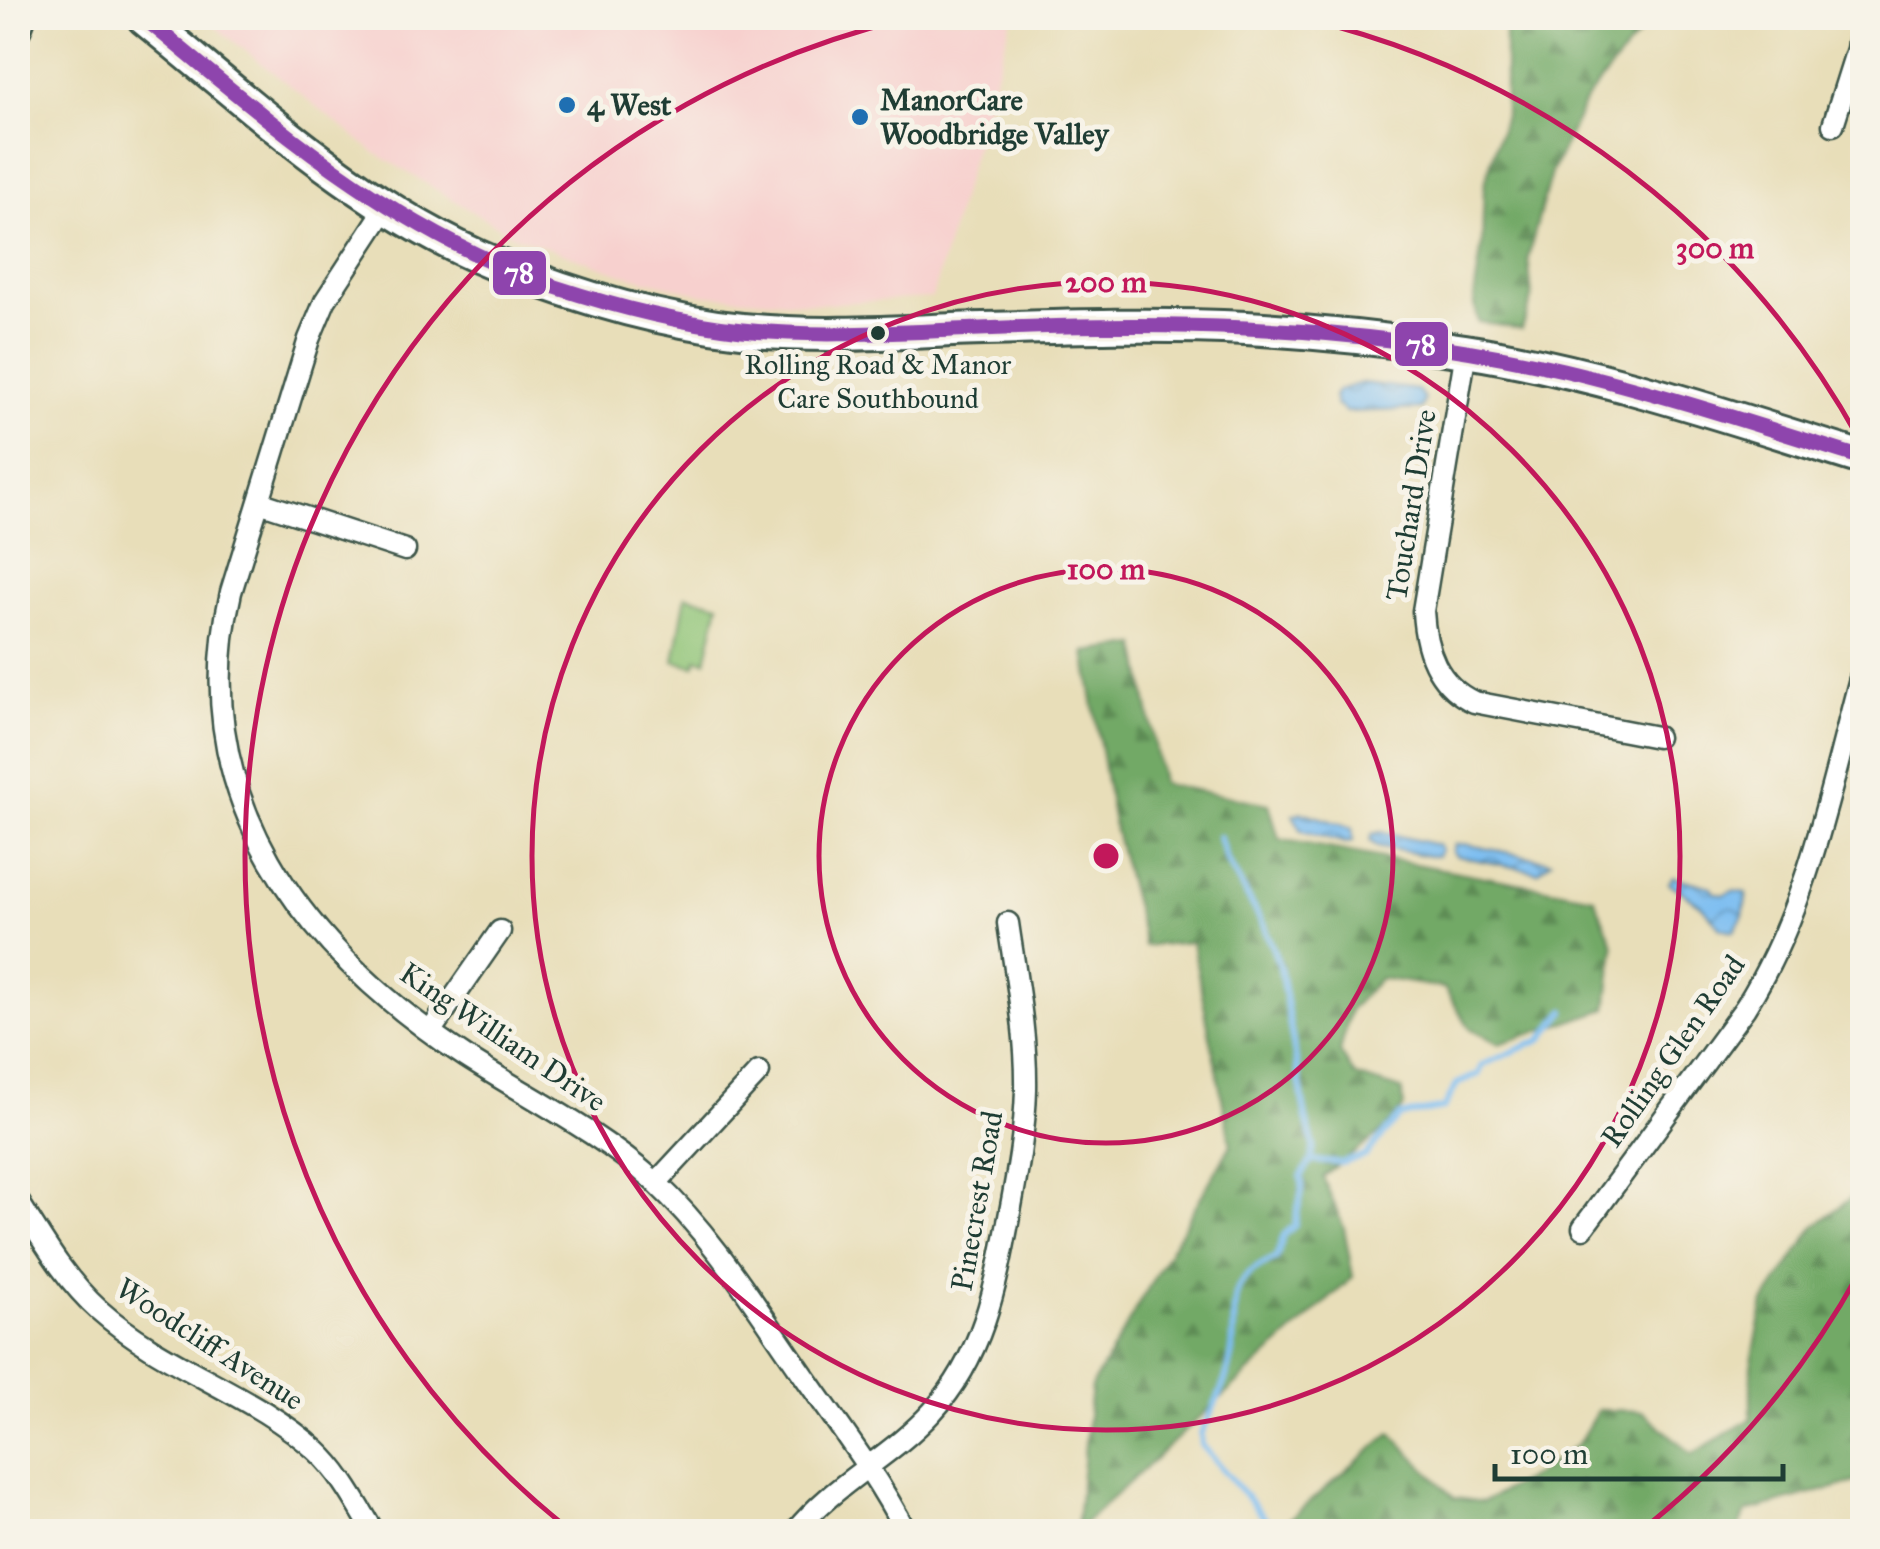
<svg xmlns="http://www.w3.org/2000/svg" width="1880" height="1549" font-family="'IM FELL Great Primer',serif">
<style>
.built{fill:#f7d0ce}
.forest{fill:url(#forest-firs);stroke:#48734d;stroke-width:2.5}
.park{fill:#8ec375;stroke:#568054;stroke-width:2.5}
.water{fill:url(#water-waves);stroke:#4e7d92;stroke-width:2.5}
.lines{fill:none;stroke-linecap:round;stroke-linejoin:round}
.stream{stroke:#7cbdf1;stroke-width:6}
.minor-casing{stroke:#3d5548;stroke-width:25}
.tertiary-casing{stroke:#3d5548;stroke-width:30}
.primary-casing{stroke:#3d5548;stroke-width:38}
.minor{stroke:#fff;stroke-width:20}
.tertiary{stroke:#fff;stroke-width:25}
.primary{stroke:#fff;stroke-width:32}
.bus-1-casing{stroke:#f7f3e8;stroke-width:22}
.bus-1{stroke:#8e44ad;stroke-width:15}
.ring{fill:none;stroke:#c2185b;stroke-width:5}
.poi-dot{fill:#1f6fb2;stroke:#f7f3e8;stroke-width:4}
.bus-dot{fill:#1f3d34;stroke:#f7f3e8;stroke-width:4}
.labels{text-anchor:middle;dominant-baseline:central;stroke-width:10;stroke-linejoin:round;paint-order:stroke}
.bus-label{font-size:28px;fill:#1f3d34;stroke:#f7f3e8}
.poi-label{font-size:30px;font-weight:bold;fill:#1f3d34;stroke:#f7f3e8;text-anchor:start}
.street-label{font-size:30px;fill:#1f3d34;stroke:#f7f3e8}
.centre{fill:#c2185b;stroke:#f7f3e8;stroke-width:5}
.ring-label{font-size:30px;text-anchor:middle;font-weight:bold;fill:#c2185b;stroke:#f7f3e8;stroke-width:10;stroke-linejoin:round;paint-order:stroke}
.line-badge{stroke:#f7f3e8;stroke-width:4}
.badge-label{font-size:28px;text-anchor:middle;font-weight:bold;fill:#fff}
</style>
<defs>
<pattern id="forest-firs" width="22" height="20" patternUnits="userSpaceOnUse" patternTransform="scale(2.5)"><rect width="22" height="20" fill="#72a966"/><path d="M5 1l3.5 6h-7zM16 11l3.5 6h-7z" fill="#5d8b55"/></pattern>
<pattern id="water-waves" width="16" height="10" patternUnits="userSpaceOnUse" patternTransform="scale(2.5)"><rect width="16" height="10" fill="#7cbdf1"/><path d="M0 5q4-4 8 0t8 0" fill="none" stroke="#659bc4"/></pattern>
</defs>
<rect width="100%" height="100%" fill="#f7f3e8"/>
<filter id="ink" filterUnits="userSpaceOnUse"><feTurbulence type="fractalNoise" baseFrequency=".01" numOctaves="2"/><feDisplacementMap in="SourceGraphic" scale="20" xChannelSelector="R" yChannelSelector="G"/><feConvolveMatrix kernelMatrix="1 2 1 2 8 2 1 2 1" color-interpolation-filters="sRGB"/></filter>
<filter id="wash" filterUnits="userSpaceOnUse"><feTurbulence type="fractalNoise" baseFrequency=".0048" numOctaves="4" result="noise"/><feDisplacementMap in="SourceGraphic" scale="40" xChannelSelector="R" yChannelSelector="G"/><feGaussianBlur stdDeviation="2.25" result="paint"/><feColorMatrix in="noise" values="0 0 0 0 0 0 0 0 0 0 0 0 0 0 0 0 0 1.4 0 .05"/><feComposite in="paint" operator="in"/></filter>
<g filter="url(#wash)">
<rect width="100%" height="100%" fill="#e8deb9"/>
<path class="built" d="M204,18H1012L932,298L819,304L705,295L621,274L512,235L375,153Z"/>
<path class="forest" d="M1505,18H1652L1587,98L1551,173L1528,257L1532,298L1522,329L1478,322L1474,298L1482,244L1484,186L1505,115Z
M1137,645L1162,784L1269,804L1279,839L1594,897L1614,946L1607,1009L1499,1044L1470,1028L1444,988L1380,978L1350,1010L1340,1052L1355,1076L1402,1090L1404,1107L1385,1129L1323,1177L1344,1228L1353,1277L1076,1531L1091,1387L1231,1145L1192,942L1145,946L1113,823L1085,652Z
M1862,1189V1480L1746,1512L1738,1531H1275L1391,1433L1454,1498L1483,1502L1538,1473L1578,1444L1598,1410L1642,1411L1692,1454L1751,1419V1366L1764,1303L1814,1227Z"/>
<path class="park" d="M686,596L719,604L706,661L697,659L695,666L674,661Z"/>
<path class="water" d="M1362,383L1418,390L1424,400L1421,409L1346,412L1336,405L1334,396L1338,390Z
M1302,812L1352,828L1353,841L1346,843L1302,831L1293,815Z
M1381,832L1438,845L1441,850L1437,856H1429L1377,846L1370,841L1372,834Z
M1464,844L1551,861L1538,872L1457,856L1452,852L1454,845Z
M1673,877L1711,887L1714,893L1724,895L1733,891L1747,893L1743,916L1734,931L1721,928L1701,905L1669,883Z"/>
<g class="lines">
<path class="stream" d="M1219,837L1226,859L1264,926L1280,967L1306,1119L1314,1146L1311,1161L1301,1177C1305,1193 1296,1209 1295,1225L1284,1235L1276,1258C1222,1279 1238,1307 1232,1351C1229,1379 1213,1409 1201,1434L1202,1445L1267,1521
M1311,1161L1341,1163L1365,1156L1400,1116L1444,1108L1457,1084L1479,1074L1482,1065L1541,1040L1565,1011
M1281,1529L1287,1532"/>
</g>
</g>
<g filter="url(#ink)">
<g class="lines">
<g class="minor-casing">
<path id="minor" d="M1833,125L1857,49L1861,18
M387,206L325,301L309,339L231,592C184,796 303,950 466,1057C530,1098 598,1131 655,1182C712,1235 754,1304 798,1367C835,1421 876,1473 906,1532
M1466,351L1423,611C1425,650 1437,685 1474,702L1657,737
M259,502L405,550
M430,1032L500,931
M656,1183L759,1072
M18,1201C42,1239 65,1280 99,1310C164,1368 253,1393 317,1451C341,1473 357,1504 374,1532
M1583,1228L1745,1008C1809,907 1831,785 1862,671
M795,1532C835,1482 890,1458 932,1412C982,1358 996,1288 1009,1217C1017,1175 1025,1132 1026,1089C1027,1034 1016,978 1008,923"/>
</g>
<g class="tertiary-casing">
<path id="tertiary" d="M18,29L22,18"/>
</g>
<g class="primary-casing">
<path id="primary" d="M144,18C254,107 363,210 495,264C574,296 657,321 742,330C812,337 884,333 953,330C1051,327 1148,323 1246,328C1319,332 1392,340 1465,351C1600,372 1732,418 1862,458"/>
</g>
<use href="#minor" class="minor"/>
<use href="#tertiary" class="tertiary"/>
<use href="#primary" class="primary"/>
<g class="bus-1-casing">
<path id="bus-1" d="M144,18C274,125 393,231 555,287C616,307 678,323 742,330C812,337 883,333 953,330C1050,326 1148,323 1246,328C1352,333 1459,346 1563,370C1664,394 1763,427 1862,458"/>
</g>
<use href="#bus-1" class="bus-1"/>
</g>
</g>
<g class="ring">
<circle cx="1106" cy="856" r="287"/>
<circle cx="1106" cy="856" r="574"/>
<path d="M1859 1273A861 861 0 0 1 1642 1530M570 1530A861 861 0 0 1 905 19M1307 19A861 861 0 0 1 1859 439"/>
</g>
<g class="poi-dot">
<circle cx="567" cy="105" r="10"/>
<circle cx="860" cy="117" r="10"/>
</g>
<circle class="bus-dot" cx="878" cy="333" r="9"/>
<g class="labels">
<g class="bus-label">
<text x="878" y="364">Rolling Road &amp; Manor<tspan x="878" dy="34">Care Southbound</tspan></text>
</g>
<g class="poi-label">
<text x="880" y="100">ManorCare<tspan x="880" dy="34">Woodbridge Valley</tspan></text>
<text x="587" y="105">4 West</text>
</g>
<g class="street-label">
<text transform="translate(1411 505) rotate(-81)">Touchard Drive</text>
<text transform="translate(503 1037) rotate(34)">King William Drive</text>
<text transform="translate(1673 1051) rotate(-55)">Rolling Glen Road</text>
<text transform="translate(977 1201) rotate(-80)">Pinecrest Road</text>
<text transform="translate(210 1344) rotate(33)">Woodcliff Avenue</text>
</g>
</g>
<circle cx="1106" cy="856" r="15" class="centre"/>
<g class="ring-label">
<text x="1715" y="258">300 m</text>
<text x="1106" y="292">200 m</text>
<text x="1106" y="579">100 m</text>
</g>
<g class="line-badge">
<rect x="491" y="249" width="57" height="48" rx="10" fill="#8e44ad"/>
<rect x="1393" y="320" width="57" height="48" rx="10" fill="#8e44ad"/>
</g>
<g class="badge-label">
<text x="519" y="282">78</text>
<text x="1421" y="354">78</text>
</g>
<rect width="1880" height="1549" fill="none" stroke="#f7f3e8" stroke-width="60"/>
<path d="M1495 1464v15h288v-15" fill="none" stroke="#1f3d34" stroke-width="5"/>
<text x="1510" y="1464" font-size="30" fill="#1f3d34" stroke="#f7f3e8" stroke-width="8" paint-order="stroke">100 m</text>
</svg>
